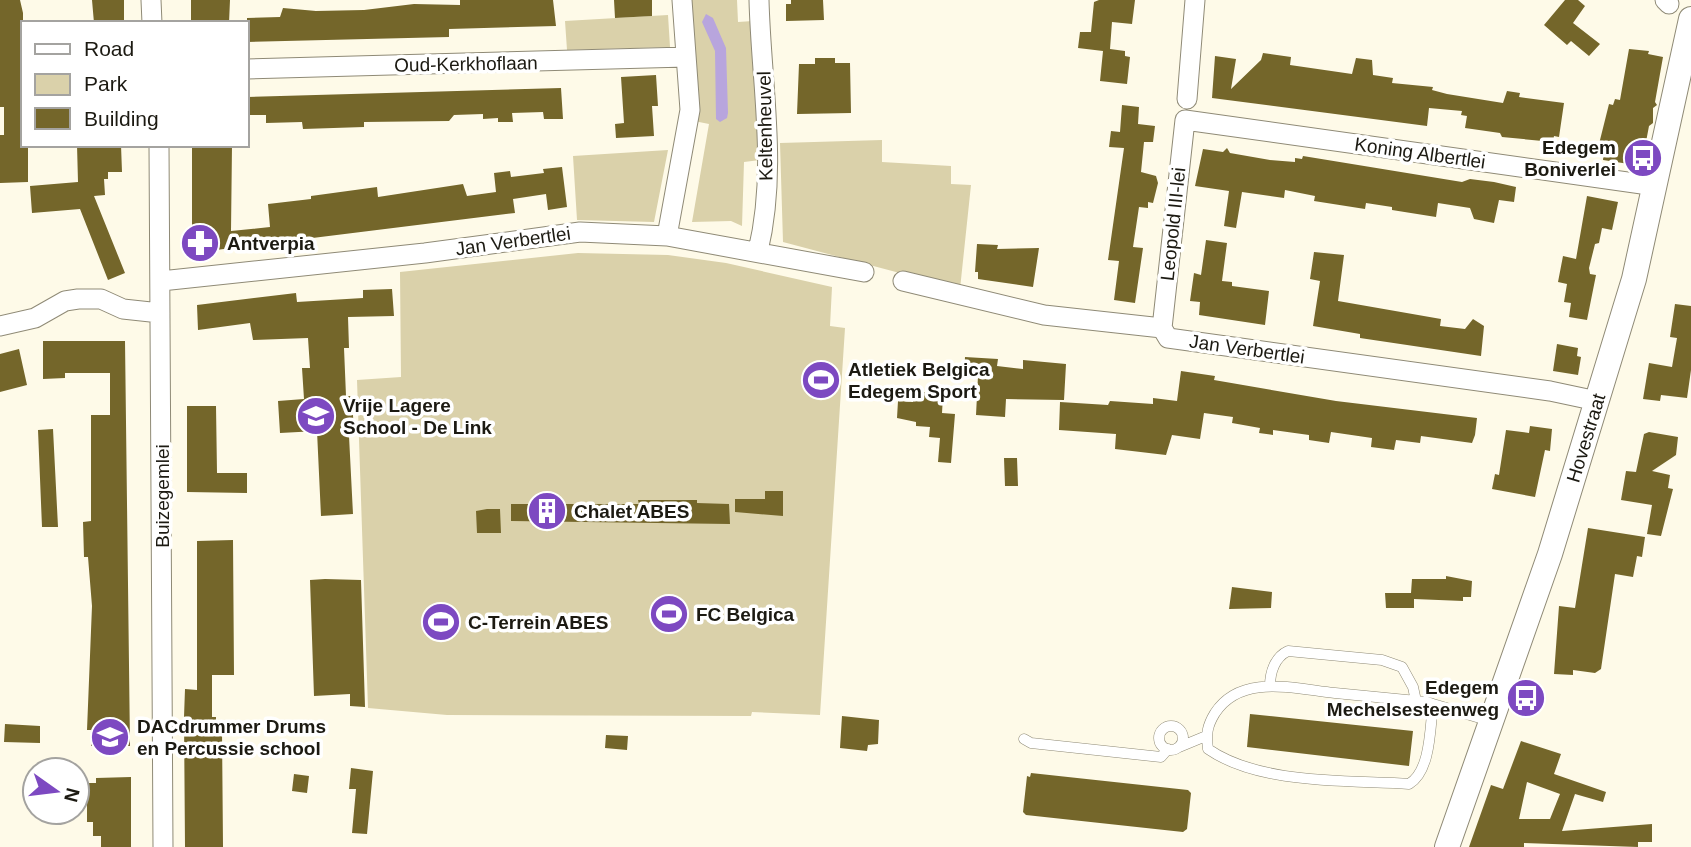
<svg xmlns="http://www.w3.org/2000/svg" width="1691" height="847" font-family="Arial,sans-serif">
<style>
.green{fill:#dad1aa}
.water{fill:#b8a5dd}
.building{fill:#74662a;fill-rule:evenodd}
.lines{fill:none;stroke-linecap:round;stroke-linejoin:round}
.service-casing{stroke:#8f8a76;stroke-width:11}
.minor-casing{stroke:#8f8a76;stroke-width:21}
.tertiary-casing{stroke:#8f8a76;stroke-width:26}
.service{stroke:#fff;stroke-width:10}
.minor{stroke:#fff;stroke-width:19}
.tertiary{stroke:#fff;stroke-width:24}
.labels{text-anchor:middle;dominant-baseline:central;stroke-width:7;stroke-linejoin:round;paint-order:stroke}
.street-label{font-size:19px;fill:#1c1a12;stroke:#fff}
.poi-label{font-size:19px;font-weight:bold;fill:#1c1a12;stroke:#fff;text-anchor:start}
</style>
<rect width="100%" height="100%" fill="#fefae8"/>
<path class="green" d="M688,0H737L738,22L753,21L760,160L744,162L742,226L731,221L692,222L709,124L694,121L696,50L690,44Z
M668,15L670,47L567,50L565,21Z
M882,140V162L951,166V184L971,185L960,289L783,242L780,143Z
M668,150L654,222L577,220L573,156Z
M578,253L668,255L726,263L832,287L830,326L845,328L820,715L752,712L751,716L447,715L368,708L357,380L401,377L400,272Z"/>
<path class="water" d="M706,14L713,18L726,48L728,113L727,118L720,122L716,119L715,51L702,22Z"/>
<path class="building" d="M0,0H20L23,13V145H28V182L0,183V135H4V107H0Z
M92,0H124V23H94Z
M191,0H230L229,23H191Z
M460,0H553L556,26L449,29V37L247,42V18L280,17L283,8L316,11L364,10L414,4L460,5Z
M614,0H652V16L615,18Z
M791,0H823L824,20L786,21V4H791Z
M1099,0H1135L1132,24L1112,22L1110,49L1125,51V56L1130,57L1127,84L1100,81L1103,51L1078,48L1080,32H1091L1094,2Z
M1565,0H1578L1585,6L1573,23L1600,44L1589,56L1571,41L1567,45L1544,25Z
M1629,49L1649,51L1648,54L1663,57L1655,102L1657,105L1653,108V123L1649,126L1642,163L1629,161V164L1603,160L1604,149L1598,148L1609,104L1613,105L1615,99L1620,100Z
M1263,53L1291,57L1290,65L1352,74L1356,58L1372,60L1373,75L1393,78L1392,83L1433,87L1432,90L1447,94L1503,103L1507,91L1520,93L1519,97L1564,103L1559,137L1554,136L1553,142L1502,137L1500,133L1465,128L1467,116L1461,115L1462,111L1429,108L1427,126L1212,98L1215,56L1236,59L1231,89L1261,60Z
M815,58H835V63H850L851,113L797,114L799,64H815Z
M656,75L658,106H652L654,136L616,138L615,124L624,123L621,77Z
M561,88L563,119H544L543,112L512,113L513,122H498V118L483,119V114L454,115L449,121L364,122V127L303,129L302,122L266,123V115H247V97Z
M1122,105L1139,107L1138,124L1155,126L1153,142H1144L1141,172L1156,176L1158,183L1153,203L1148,202V208L1139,207L1133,247L1143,248L1135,303L1114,300L1119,261L1108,260L1124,148L1109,147L1111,131L1120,132Z
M77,145H121L122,172H108V179H104L105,195L94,196L125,273L108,280L80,209L32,213L30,186L78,182Z
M192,145H232L231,231L270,227L268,204L311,199V196L377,187L378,197L463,184L467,196L496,192L494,173L510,171L511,177L544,173L543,169L562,167L567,207L548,210L546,194L513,199L515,213L192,253Z
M1227,148L1230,153L1270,160L1295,162V158L1302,159L1303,156L1462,182L1470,179L1494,182L1516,187L1514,202L1499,200L1494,223L1474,219L1470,208L1438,203L1436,217L1392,210V207L1366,203L1365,209L1314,201L1315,196L1285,190L1284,198L1242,192L1236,228L1224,226L1229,191L1195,186L1203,149L1223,152Z
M1587,196L1618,202L1612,230L1602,228L1599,243L1595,244L1589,268L1590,274L1596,275L1587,320L1569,317L1571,303L1564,302L1567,284L1558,282L1563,256L1576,259Z
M1206,240L1227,243L1222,281L1232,282V286L1269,291L1265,325L1199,315L1200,302L1190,301L1194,273L1201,275Z
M977,244L998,245L997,249L1039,248L1033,287L978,279V272H975Z
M1314,252L1344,255L1338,301L1441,319L1440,326L1465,329L1473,319L1484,326L1481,356L1360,338V334L1313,326L1320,281L1310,279Z
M392,289L394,316L348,317L349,348H344L346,396H352L354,435L349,436L353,514L321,516L317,431L280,433L278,401L304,399L302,368H310L308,338L253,340L250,323L198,330L197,305L296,293L297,302L363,298V290Z
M1675,304L1691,306V370L1687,398L1661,395L1660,401L1643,399L1649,363L1672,367L1677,338L1670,337Z
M43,341H125L130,746H91V730H87L92,606L88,557H84L83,522L91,521V415H110V373H65V378L43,379Z
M1557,344L1578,348L1577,356L1581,357L1578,375L1553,371Z
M19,349L27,385L0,392V354Z
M965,357L998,359L997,366L1023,369V360L1066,364L1064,400L1006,399L1005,417L976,415L978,376H964Z
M1181,371L1215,376L1214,380L1336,401L1477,418L1475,435L1472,443L1421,436L1420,443L1396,440L1394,450L1371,447L1372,438L1331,432L1329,443L1309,440V435L1273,430V435L1259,433L1260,428L1232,423L1233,417L1204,413L1200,439L1172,435L1166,455L1115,449L1116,434L1059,430L1060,402L1108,405L1110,401L1153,404V398L1177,401Z
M914,390L943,396L942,413L955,414L951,463L938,462L940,438L929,437L930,427L916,426V422L897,418L898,401L913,402Z
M187,406H216L217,473H247V493L187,492Z
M1530,426L1552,429L1550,451L1545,450L1535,497L1492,489L1495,474L1499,475L1506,430L1529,433Z
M53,429L58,527H42L38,430Z
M1649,432L1678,437L1676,455L1652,471L1670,475L1668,488L1673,489L1661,536L1647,534L1652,505L1621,500L1626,471L1636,472L1644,434Z
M1004,458H1017L1018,486H1005Z
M765,491H783V516L735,512V499H765Z
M638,500H697V503L729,504L730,524L511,521V504H639Z
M487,509H500L501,533H477L476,511Z
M1588,528L1645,537L1642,557L1637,556L1633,577L1615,574L1601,669L1595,673L1573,670V675L1554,674L1559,606L1575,608Z
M233,540L234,675H212V717H216V731H222L223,847H185L184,717L185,689L197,690V541Z
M1446,576L1472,581L1471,597H1463V601L1414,599V608H1386L1385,593H1411L1412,579H1446Z
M325,579L361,580L365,707L350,706V694L314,696L310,580Z
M1232,587L1272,592L1271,608L1229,609Z
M1250,714L1413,731L1409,766L1247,747Z
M842,716L879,720L878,744L868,745L867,751L840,748Z
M5,724L40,726V743L4,742Z
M606,735L628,736L627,750L605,748Z
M1521,741L1561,754L1554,774L1606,792L1603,802L1575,794L1562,831L1652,824V842H1638V847L1524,843V847H1469L1491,785L1503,789ZM1527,782L1560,794L1550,819H1519Z
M351,768L373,771L367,834L352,833L356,789H349Z
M1031,773L1188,790L1191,793L1187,829L1183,832L1026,815L1023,812L1027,776L1030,777Z
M294,774L309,776L307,793L292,791Z
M131,777V847H101V836H93V822H87V783H96V778Z"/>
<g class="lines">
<g class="service-casing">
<path id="service" d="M1270,686C1270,672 1275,657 1288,651L1382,660L1402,667L1413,687L1416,701
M1433,704C1430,727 1431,771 1409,784C1348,780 1260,785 1208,749C1206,734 1207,726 1215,713C1241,673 1295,689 1335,693C1366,696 1397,699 1427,702L1433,704L1490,721
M1159 738a12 12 0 1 1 24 0a12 12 0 1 1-24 0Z
M1024,739L1031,743L1161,757L1168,749
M1177,748L1206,736"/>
</g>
<g class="minor-casing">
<path id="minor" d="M151,0L152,23
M1665,0L1669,4
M247,69L686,57
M1187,99L1195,0
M159,145L163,847
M667,236L690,110L682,0
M758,251C778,168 761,83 759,0
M161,281L425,253L580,232L667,236L864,272
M903,281L1044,315L1162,328
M0,326L35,318L65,301L78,299H101L123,309L160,313
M1162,328L1185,120L1656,186
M1162,328L1168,338L1550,391L1597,401"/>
</g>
<g class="tertiary-casing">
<path id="tertiary" d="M1447,847L1550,554L1634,279L1691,19"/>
</g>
<use href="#service" class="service"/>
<use href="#minor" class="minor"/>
<use href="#tertiary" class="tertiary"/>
</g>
<defs>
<g id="bus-disc" transform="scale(2.0125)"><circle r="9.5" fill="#7d49c1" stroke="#fff"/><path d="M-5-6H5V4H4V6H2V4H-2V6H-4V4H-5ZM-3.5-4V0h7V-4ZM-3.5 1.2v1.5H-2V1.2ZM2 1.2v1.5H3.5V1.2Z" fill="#fff"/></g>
<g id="pharmacy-disc" transform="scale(2.0125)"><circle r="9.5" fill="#7d49c1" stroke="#fff"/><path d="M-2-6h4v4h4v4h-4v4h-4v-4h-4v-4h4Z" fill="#fff"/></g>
<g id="stadium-disc" transform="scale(2.0125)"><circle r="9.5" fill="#7d49c1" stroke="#fff"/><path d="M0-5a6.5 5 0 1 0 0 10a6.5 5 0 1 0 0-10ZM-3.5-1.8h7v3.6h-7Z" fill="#fff"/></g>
<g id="school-disc" transform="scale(2.0125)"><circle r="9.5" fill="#7d49c1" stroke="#fff"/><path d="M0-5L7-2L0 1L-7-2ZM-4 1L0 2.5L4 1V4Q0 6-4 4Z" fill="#fff"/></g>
<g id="building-disc" transform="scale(2.0125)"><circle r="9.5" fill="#7d49c1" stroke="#fff"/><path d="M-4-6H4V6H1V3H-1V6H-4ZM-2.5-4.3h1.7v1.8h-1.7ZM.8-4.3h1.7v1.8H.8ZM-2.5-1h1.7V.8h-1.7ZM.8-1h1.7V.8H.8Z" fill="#fff"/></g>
</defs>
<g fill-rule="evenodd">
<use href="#bus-disc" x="1643" y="158"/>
<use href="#pharmacy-disc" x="200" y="243"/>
<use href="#stadium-disc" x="821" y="380"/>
<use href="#school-disc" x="316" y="416"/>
<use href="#building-disc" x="547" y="511"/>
<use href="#stadium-disc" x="669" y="614"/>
<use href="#stadium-disc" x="441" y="622"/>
<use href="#bus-disc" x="1526" y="698"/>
<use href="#school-disc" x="110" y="737"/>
</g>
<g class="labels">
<g class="street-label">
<text transform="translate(466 64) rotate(-1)">Oud-Kerkhoflaan</text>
<text transform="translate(765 126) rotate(-91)">Keltenheuvel</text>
<text transform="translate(1420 153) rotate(8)">Koning Albertlei</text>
<text transform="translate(1173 224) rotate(-84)">Leopold III-lei</text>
<text transform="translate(513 241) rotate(-8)">Jan Verbertlei</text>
<text transform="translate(1247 349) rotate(8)">Jan Verbertlei</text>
<text transform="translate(1586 438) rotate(-73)">Hovestraat</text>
<text transform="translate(162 496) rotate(-90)">Buizegemlei</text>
</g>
<g class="poi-label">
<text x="1616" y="147" text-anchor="end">Edegem<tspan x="1616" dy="22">Boniverlei</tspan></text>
<text x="227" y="243">Antverpia</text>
<text x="848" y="369">Atletiek Belgica<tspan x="848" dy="22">Edegem Sport</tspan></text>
<text x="343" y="405">Vrije Lagere<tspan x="343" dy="22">School - De Link</tspan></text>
<text x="574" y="511">Chalet ABES</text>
<text x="696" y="614">FC Belgica</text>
<text x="468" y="622">C-Terrein ABES</text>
<text x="1499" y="687" text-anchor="end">Edegem<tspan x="1499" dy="22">Mechelsesteenweg</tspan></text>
<text x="137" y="726">DACdrummer Drums<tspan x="137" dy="22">en Percussie school</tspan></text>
</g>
</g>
<rect x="21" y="21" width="228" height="126" fill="#ffffff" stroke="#a4a3a0" stroke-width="2"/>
<rect x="35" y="44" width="35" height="10" fill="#ffffff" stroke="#a4a3a0" stroke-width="2"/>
<text x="84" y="56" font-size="21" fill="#1c1a12">Road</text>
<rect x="35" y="74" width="35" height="21" fill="#dad1aa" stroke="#a4a3a0" stroke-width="2"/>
<text x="84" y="91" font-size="21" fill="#1c1a12">Park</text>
<rect x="35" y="108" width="35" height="21" fill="#74662a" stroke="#a4a3a0" stroke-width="2"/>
<text x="84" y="126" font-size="21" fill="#1c1a12">Building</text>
<g transform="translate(56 791) rotate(104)"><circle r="33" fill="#ffffff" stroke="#a4a3a0" stroke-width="2"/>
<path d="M0-5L12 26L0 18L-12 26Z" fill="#7d49c1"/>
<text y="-10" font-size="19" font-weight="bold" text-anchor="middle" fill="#1c1a12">N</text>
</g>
</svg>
